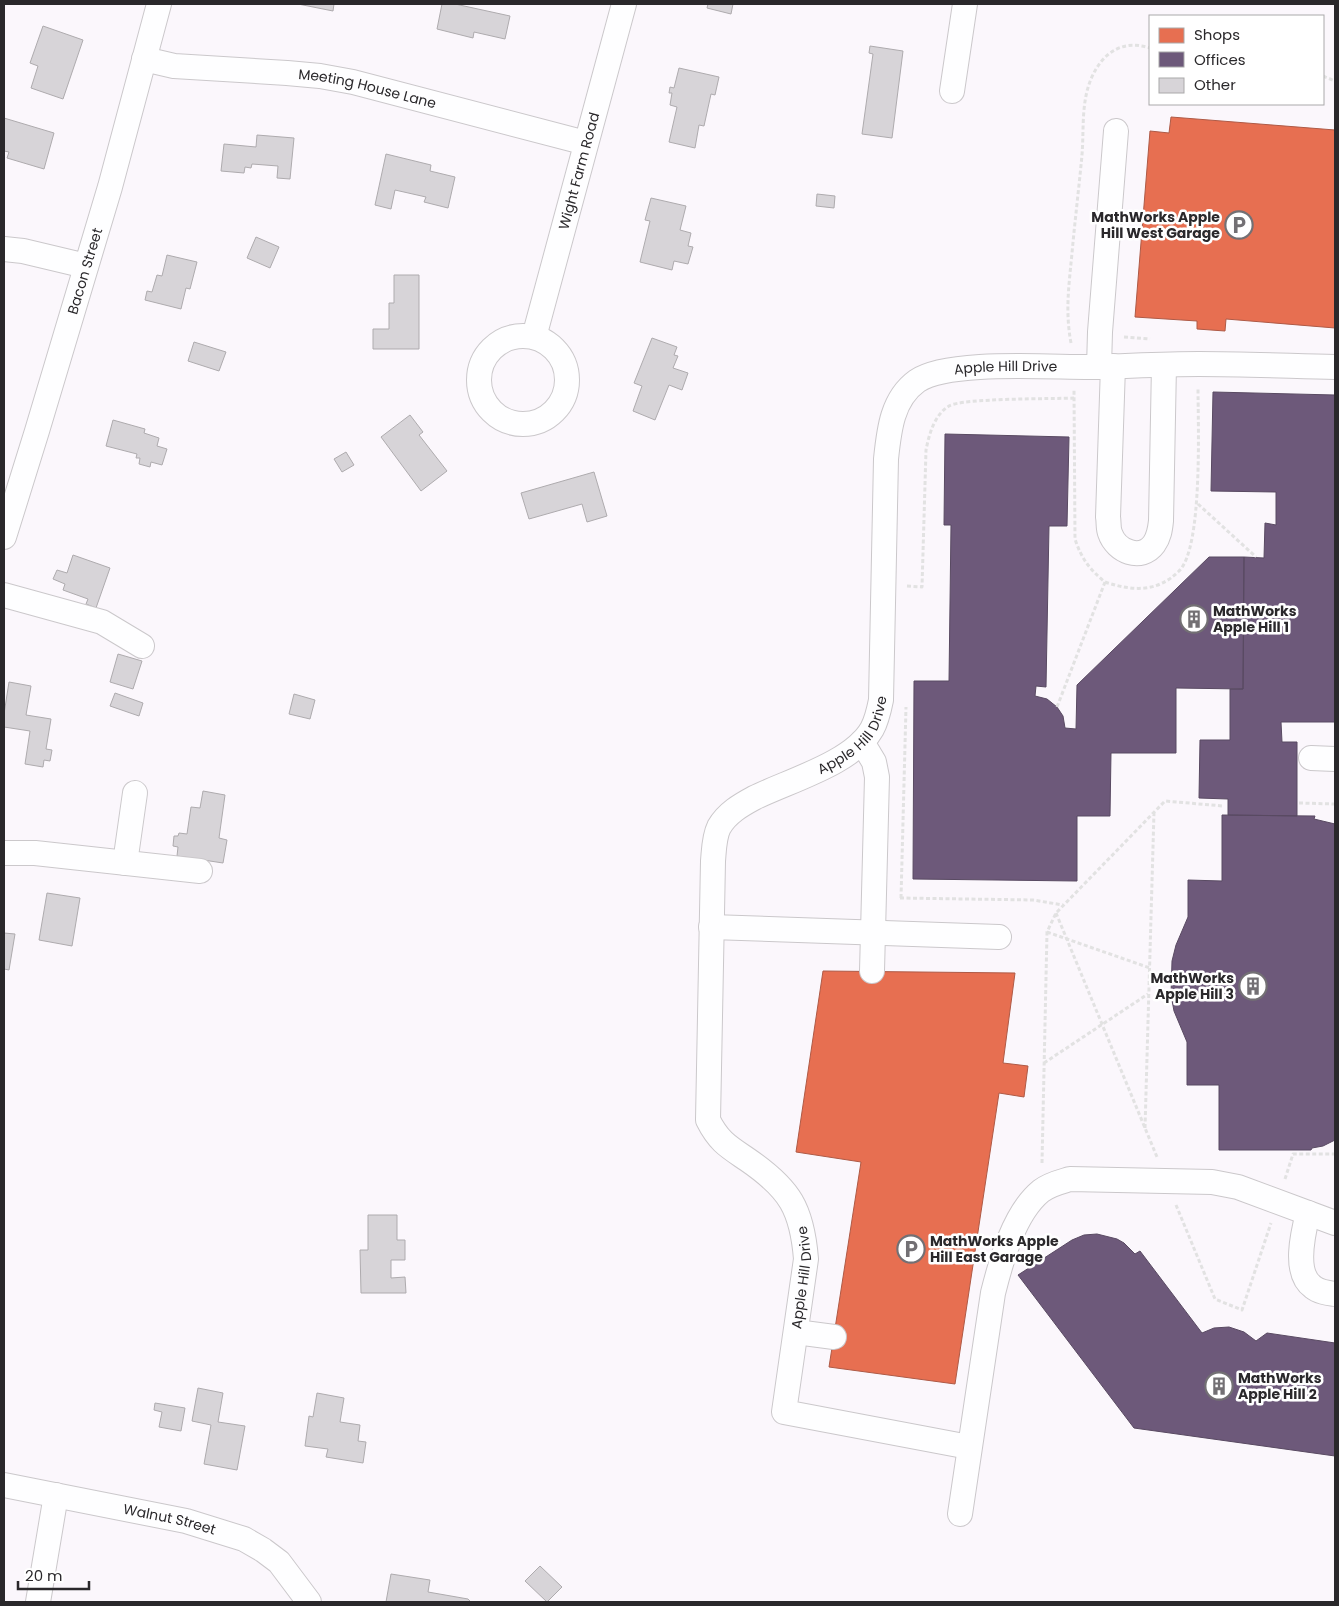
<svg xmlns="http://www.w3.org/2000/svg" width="1339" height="1606" font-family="Poppins,sans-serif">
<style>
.shops{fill:#e76f51;stroke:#ae5a46}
.offices{fill:#6d597a;stroke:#594a62}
.building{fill:#d7d4d8;stroke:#aeabae}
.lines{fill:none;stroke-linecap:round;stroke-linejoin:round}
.minor-casing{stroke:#cbc8cb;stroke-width:26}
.path{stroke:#e2e2e2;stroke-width:3;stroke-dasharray:4 2.5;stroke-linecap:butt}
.minor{stroke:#fefeff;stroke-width:24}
.labels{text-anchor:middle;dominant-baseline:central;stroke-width:5;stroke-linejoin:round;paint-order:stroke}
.street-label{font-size:14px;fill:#2a282b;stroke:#fff}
.poi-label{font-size:14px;font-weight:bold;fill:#2a282b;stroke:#fff;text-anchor:start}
</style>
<rect width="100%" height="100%" fill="#fbf7fc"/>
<path class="shops" d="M1171,117L1335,130V328L1226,319L1225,331L1197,329V321L1135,317L1150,131L1169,133Z
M823,971L1015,973L1003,1063L1028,1066L1024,1097L999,1093L955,1384L829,1367L861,1162L796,1152Z"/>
<path class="offices" d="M1213,392L1335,395V722H1281L1282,742H1297V816L1228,815V799L1199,798L1200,740H1230V689H1243L1244,557L1264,558L1265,523L1276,525V492L1211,491Z
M945,434L1069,437L1067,526H1049L1046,687L1036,686L1035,696L1047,699L1057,707L1063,716L1065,728L1076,729L1077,685L1209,557H1244L1243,689L1176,688V753H1111L1110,816H1077V881L913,879L914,681H949L951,525H944Z
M1222,815L1315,816L1314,819L1335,824V1140L1323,1146L1312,1148L1311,1150H1219V1085H1187V1042L1174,1011L1171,995L1172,961L1176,945L1188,917V880L1222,881Z
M1097,1234L1117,1239L1124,1243L1135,1254L1140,1251L1202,1333L1214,1328L1229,1327L1244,1332L1256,1341L1267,1333L1335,1343V1456L1134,1428L1018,1275L1072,1240L1084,1235Z"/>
<path class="building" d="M298,4H334L333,11Z
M442,4H455L510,16L505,39L474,32L473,38L437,29Z
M708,4H733L731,14L707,8Z
M43,26L83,40L63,99L31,88L38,66L30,63Z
M870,46L903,51L892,138L862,134L873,54L869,53Z
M679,68L719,77L715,95L711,94L704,126L699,125L695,148L669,142L677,107L670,105L672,93H669L670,87L674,88Z
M4,118L54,133L44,169L7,158L9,152L4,151Z
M257,135L294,138L290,179L277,178L278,166L252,164L251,168L245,167L244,173L221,171L224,144L256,147Z
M386,154L431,165L430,171L455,177L448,208L424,202L426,197L395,190L391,209L375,205Z
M817,194L835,196L834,208L816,206Z
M651,198L686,206L680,230L691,233L688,246L693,247L688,264L674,261L672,270L640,262L650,221L645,220Z
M256,237L279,247L270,268L247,258Z
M167,255L197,262L190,289L186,288L181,309L145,300L147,291L152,292L157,275L162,276Z
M394,275H419V349H373V329H389V303H394Z
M652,338L677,347L674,355L678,356L673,368L688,373L682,390L669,385L655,420L633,411L642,386L634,383Z
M194,342L226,352L219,371L188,361Z
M410,415L423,432L419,435L447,471L421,491L381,437Z
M113,420L145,429L144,433L159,438L157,446L167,449L162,465L151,462L150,467L139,464L140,458H136L137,454L106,446Z
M346,452L354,465L342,472L334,459Z
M594,472L607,516L587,522L582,504L529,519L521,493Z
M73,555L110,568L96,608L86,604L88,599L63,590L65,584L53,579L57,570L67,573Z
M118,654L142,661L133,689L110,682Z
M9,682L31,686L26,715L51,719L46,749L52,750L50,761L44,760L43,767L25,764L30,731L4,727V714Z
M115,693L143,703L139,716L110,706Z
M294,694L315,700L310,719L289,714Z
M203,791L225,795L219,838L227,840L223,863L177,856L178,847L173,846L174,836H178L179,833L187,834L191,807L200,808Z
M47,893L80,898L72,946L39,940Z
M4,933L15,934L9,970L4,969Z
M368,1215H397V1240H405V1260H391V1278L405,1277L406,1293H361L360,1250H368Z
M198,1388L223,1393L218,1422L245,1426L237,1470L204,1464L211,1425L192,1421Z
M317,1393L344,1398L340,1422L360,1425L358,1441L366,1442L363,1463L326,1457L328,1449L305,1446L309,1416L313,1417Z
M155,1403L185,1408L181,1431L159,1427L162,1412L154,1410Z
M540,1566L562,1587L547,1602L525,1581Z
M391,1574L430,1580L428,1592L468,1599L471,1602H386Z"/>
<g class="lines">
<g class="minor-casing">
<g id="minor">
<path id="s1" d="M144,59L174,66L287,73L320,76L353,82L586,143"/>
<path d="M952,91L965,4"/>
<path d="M4,249L23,251L86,266"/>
<circle cx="523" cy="380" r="44"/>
<path id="s2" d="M534,337L624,4"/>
<path d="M1113,366L1108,517C1109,522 1108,528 1110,533C1116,551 1141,562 1154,544C1159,537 1160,530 1161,521L1164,365"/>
<path d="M1099,367L1100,332L1116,131"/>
<path id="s3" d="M4,537L37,431L110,187L159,4"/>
<path d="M4,595L102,622L142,646"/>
<path d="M862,742L874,762L877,777L872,971"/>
<path d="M1311,758L1335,759"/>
<path d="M4,853H35L200,871"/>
<path d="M125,863L135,793"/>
<path d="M711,927L999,937"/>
<path d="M1308,1213C1303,1233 1293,1273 1313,1287C1319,1292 1328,1293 1335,1294"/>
<path d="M796,1332L834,1337"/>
<path id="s4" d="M969,1447L784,1412L806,1259C802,1209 790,1189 748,1160C729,1147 719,1142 708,1120L713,861C714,850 714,837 719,827C727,813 741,805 754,798C788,781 853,763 872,729C877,720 879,710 881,700L886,459C889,430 892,399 917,381C949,359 1056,368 1097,367C1131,366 1165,364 1199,364C1244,364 1290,366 1335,367"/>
<path id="s5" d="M4,1485L186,1521L244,1539L263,1550L279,1562L309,1602"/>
<path d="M960,1514L993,1293C1001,1261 1014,1213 1041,1191C1050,1184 1060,1182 1070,1179L1212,1182L1238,1187L1335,1223"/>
<path d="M38,1602L56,1495"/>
</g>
</g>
<path class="path" d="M1323,76L1335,81
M1124,337L1150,339
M1071,343C1065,311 1069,285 1072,253C1075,220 1079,187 1082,155C1084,130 1081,103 1091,79C1102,53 1122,39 1150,48
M1198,504L1256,557
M1105,582C1132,591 1157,593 1179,571C1203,548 1198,424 1198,388
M907,586L922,587L926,450C929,435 934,415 949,406C962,398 1053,399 1074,398
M1057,707L1105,582C1090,570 1081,558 1075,539L1074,390
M1299,803L1335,804
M900,898L1033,900L1063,905
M901,898L906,707
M1056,913L1157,1157
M1047,932L1150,968
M1044,1063L1148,994
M1145,1128L1154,812
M1042,1163L1047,932L1056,913L1165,801L1223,806
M1285,1179L1293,1154H1335
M1176,1205L1215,1299L1242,1310L1271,1223"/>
<use href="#minor" class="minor"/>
</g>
<defs>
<g id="parking-ring" transform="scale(1.4375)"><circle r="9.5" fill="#fff" stroke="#737074" stroke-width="1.5"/><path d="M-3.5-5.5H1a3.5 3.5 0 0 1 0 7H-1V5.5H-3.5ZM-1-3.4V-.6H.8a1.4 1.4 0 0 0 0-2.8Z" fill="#737074"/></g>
<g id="building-ring" transform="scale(1.4375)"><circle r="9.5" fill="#fff" stroke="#737074" stroke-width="1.5"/><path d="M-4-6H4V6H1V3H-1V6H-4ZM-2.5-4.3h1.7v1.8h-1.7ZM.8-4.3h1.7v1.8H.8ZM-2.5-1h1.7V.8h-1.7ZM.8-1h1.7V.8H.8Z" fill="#737074"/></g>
</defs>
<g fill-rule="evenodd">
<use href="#parking-ring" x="1239" y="225"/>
<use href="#building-ring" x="1194" y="619"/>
<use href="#building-ring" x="1253" y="986"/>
<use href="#parking-ring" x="911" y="1249"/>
<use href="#building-ring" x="1219" y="1386"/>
</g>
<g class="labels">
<g class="street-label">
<text stroke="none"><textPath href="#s1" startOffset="226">Meeting House Lane</textPath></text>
<text stroke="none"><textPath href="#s2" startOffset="172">Wight Farm Road</textPath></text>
<text stroke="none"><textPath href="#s3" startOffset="278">Bacon Street</textPath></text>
<text stroke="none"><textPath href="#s4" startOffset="1448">Apple Hill Drive</textPath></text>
<text stroke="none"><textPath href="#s4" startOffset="982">Apple Hill Drive</textPath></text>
<text stroke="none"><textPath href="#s4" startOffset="324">Apple Hill Drive</textPath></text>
<text stroke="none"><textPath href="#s5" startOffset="169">Walnut Street</textPath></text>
</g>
<g class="poi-label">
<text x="1220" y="217" text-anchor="end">MathWorks Apple<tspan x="1220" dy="16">Hill West Garage</tspan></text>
<text x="1213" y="611">MathWorks<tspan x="1213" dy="16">Apple Hill 1</tspan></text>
<text x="1234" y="978" text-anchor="end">MathWorks<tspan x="1234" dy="16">Apple Hill 3</tspan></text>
<text x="930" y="1241">MathWorks Apple<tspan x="930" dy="16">Hill East Garage</tspan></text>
<text x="1238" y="1378">MathWorks<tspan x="1238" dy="16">Apple Hill 2</tspan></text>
</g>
</g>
<rect width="1339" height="1606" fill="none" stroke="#2a282b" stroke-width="10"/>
<rect x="1149" y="15" width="175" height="90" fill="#ffffff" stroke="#aaa9aa"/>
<rect x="1159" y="28" width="25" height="15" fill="#e76f51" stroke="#aaa9aa"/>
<text x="1194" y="40" font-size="15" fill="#2a282b">Shops</text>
<rect x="1159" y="52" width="25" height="15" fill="#6d597a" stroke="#aaa9aa"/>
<text x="1194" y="65" font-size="15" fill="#2a282b">Offices</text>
<rect x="1159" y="78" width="25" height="15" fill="#d7d4d8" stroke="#aaa9aa"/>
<text x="1194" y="90" font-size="15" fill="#2a282b">Other</text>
<path d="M18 1581v8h71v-8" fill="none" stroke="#2a282b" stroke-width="2.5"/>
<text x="25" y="1581" font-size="15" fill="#2a282b" stroke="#ffffff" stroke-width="4" paint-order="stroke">20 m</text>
</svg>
